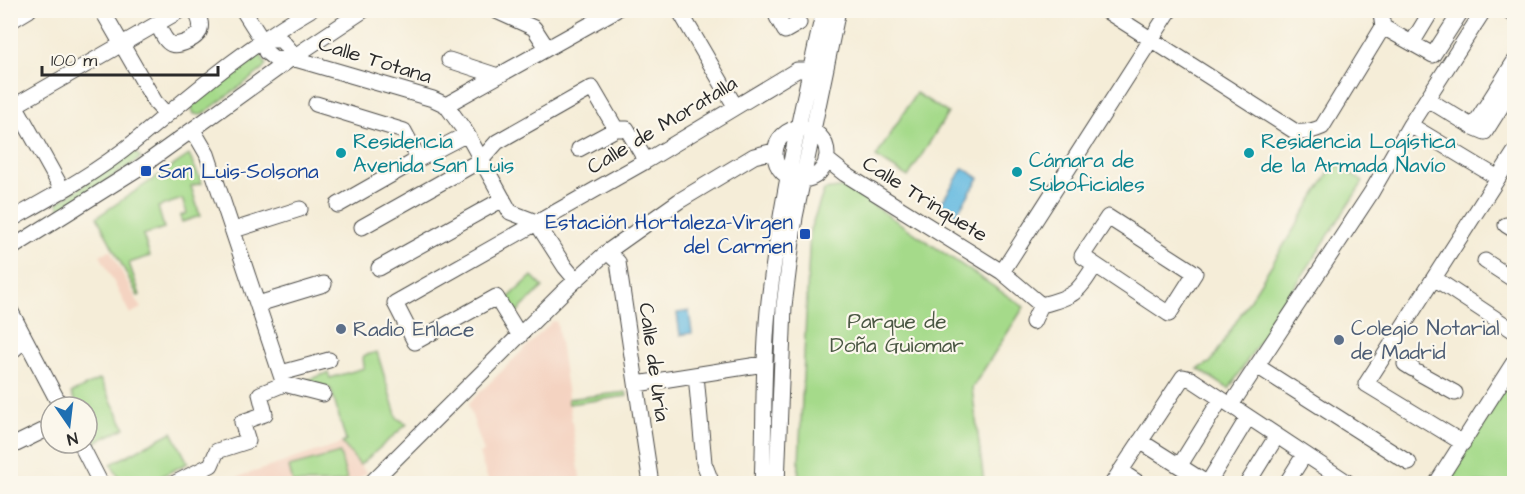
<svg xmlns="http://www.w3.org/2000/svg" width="1525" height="494" font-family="'Architects Daughter',sans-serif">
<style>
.built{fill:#f4d3c1}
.green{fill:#a5da8a;stroke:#68825a;stroke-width:1.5}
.water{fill:#64b9e0;stroke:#487286;stroke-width:1.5}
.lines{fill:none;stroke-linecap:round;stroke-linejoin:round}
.minor-casing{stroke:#494845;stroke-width:17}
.minor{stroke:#fff;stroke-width:15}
.culture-dot{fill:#0f9aa8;stroke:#fbf7ec;stroke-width:2}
.transit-dot{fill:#1a4fb4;stroke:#fbf7ec;stroke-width:2}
.service-dot{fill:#5c6f8a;stroke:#fbf7ec;stroke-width:2}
.labels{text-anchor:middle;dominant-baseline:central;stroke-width:4.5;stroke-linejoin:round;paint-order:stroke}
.street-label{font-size:21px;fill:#2b2b2b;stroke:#fbf7ec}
.culture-label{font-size:21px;fill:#0d838f;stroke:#fbf7ec;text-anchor:start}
.transit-label{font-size:21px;fill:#164399;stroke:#fbf7ec;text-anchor:start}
.park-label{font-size:21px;fill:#4a5743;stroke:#fbf7ec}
.service-label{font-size:21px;fill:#4e5e75;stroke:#fbf7ec;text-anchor:start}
</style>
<rect width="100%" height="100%" fill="#fbf7ec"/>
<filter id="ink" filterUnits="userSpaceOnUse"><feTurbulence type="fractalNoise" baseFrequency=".0167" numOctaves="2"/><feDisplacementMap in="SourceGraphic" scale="12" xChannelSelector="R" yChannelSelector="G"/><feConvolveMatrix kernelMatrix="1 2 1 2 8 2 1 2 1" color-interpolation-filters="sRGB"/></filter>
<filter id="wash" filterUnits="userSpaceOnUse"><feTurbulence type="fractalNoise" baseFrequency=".008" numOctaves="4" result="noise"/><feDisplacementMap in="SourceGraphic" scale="24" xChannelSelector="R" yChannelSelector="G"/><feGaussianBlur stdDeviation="1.35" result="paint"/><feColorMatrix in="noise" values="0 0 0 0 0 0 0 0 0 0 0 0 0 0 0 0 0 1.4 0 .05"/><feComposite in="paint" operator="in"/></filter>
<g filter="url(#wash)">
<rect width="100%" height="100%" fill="#f5edd8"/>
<path class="built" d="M110,250L141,308L130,314L100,255Z
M553,321L557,322L581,483H489L479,454L484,452L468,404Z
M342,443L367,473L352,483H220Z"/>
<path class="green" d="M261,55L266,65L262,70L207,111L201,115L194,114L191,106L192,102L252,56Z
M916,93L948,113L908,177L876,157Z
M133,149L141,158L61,211L57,203L77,190Z
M189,155L202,183L191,186L200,216L182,222L180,216L187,213L182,199L158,207L164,228L143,235L150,256L129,263L140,295L138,296L97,217Z
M1335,163L1363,182L1229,389L1198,369L1211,362Z
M846,187L1024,307L972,388L984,483H798L810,230L824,190Z
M532,276L543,287L517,312L505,301Z
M377,352L397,418L407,424L360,465L342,443L346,441L331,389L306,380L328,373L330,378L364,368L363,356Z
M1514,367V479L1512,483L1441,484Z
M100,379L125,428L96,442L87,424V407H78L71,393Z
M626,392L627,396L569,404L568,399Z
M172,432L188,463L148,483H122L111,464Z
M340,453L347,480L334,483H293L289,467Z"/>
<path class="water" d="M963,168L979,178L956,215L940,205Z
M689,311L692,333L680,335L677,313Z"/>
</g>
<g filter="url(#ink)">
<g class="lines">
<g class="minor-casing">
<path id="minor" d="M102,10L155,102L166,114
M243,10L262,40
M494,10L534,28L547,48
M679,10L735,106
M787,10L777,17L785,31L799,23
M1105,10L1296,132C1306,133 1313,131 1322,127L1383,27L1381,14L1378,10
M1508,10L1514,15
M14,19L29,10
M157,24C161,30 164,41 171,44C179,47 199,38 200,29C202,23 198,16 195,10
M1383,27L1433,55L1462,10
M262,40H281L289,49L292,58L276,60L266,52Z
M1412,43L1432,10
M292,58L433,99L446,105L467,134L510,212L536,222L565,267L576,280
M449,60L498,76
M10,96L63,191
M1427,99L1473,127L1514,62
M316,104L404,131L419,159L467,134
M446,105L616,10
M10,118L16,105L181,10
M1410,125L1498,178
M1473,127L1485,132L1514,86
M775 154a26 26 0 1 1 52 0a26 26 0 1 1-52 0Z
M193,130L207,154L284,384
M579,149L616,129
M826,159L845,174L1002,272L1041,305
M338,205L419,159
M1108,217L1195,273L1169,314L1082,256Z
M10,220C53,196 96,173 134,142C191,95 246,47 310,10
M1506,225L1514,230
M362,227L481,160L497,142L592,88L616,129H627L646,161
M234,230L300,209
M10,249L142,166L292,58L364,10
M607,252L618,262L651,484
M1485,261L1514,280
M379,268L503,199
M1002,272L1170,10
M1434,278L1514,331
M258,304L324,284
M1041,305C1074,297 1078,293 1095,265
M10,310L61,407
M1033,322L1041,305
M520,336L496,297L415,342L395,303L646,161L797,70H811
M10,353L25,339
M1405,364L1413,369
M1257,366L1409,463
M281,373L329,360
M1419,373L1455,393
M696,375L704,463L712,484
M637,384L764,364
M1231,405L1371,193L1410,125L1484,10
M1140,441L1208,484
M80,443L101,484
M1463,443L1366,384L1514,153
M10,447L51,427
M1180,465L1221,399
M1120,471L1140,484
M1208,483L1244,424
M173,484L211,465L217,451L248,441L242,422L265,414L260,394L284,384L323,394
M370,484L564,291L607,252L679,201L754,156L774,151
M762,484C765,423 762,362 769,301C780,203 802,107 824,10
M777,484L784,306L795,217L838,10
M1112,484L1183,377L1191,379L1350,484
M1247,484L1273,442
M1286,484L1301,460
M1436,484L1514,362"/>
</g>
<use href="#minor" class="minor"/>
</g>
</g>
<g class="culture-dot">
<circle cx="341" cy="153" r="6"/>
<circle cx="1249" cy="153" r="6"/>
<circle cx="1017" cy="172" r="6"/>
</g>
<g class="transit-dot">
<rect x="140" y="165" width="12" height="12" rx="3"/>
<rect x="799" y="228" width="12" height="12" rx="3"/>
</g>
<g class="service-dot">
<circle cx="341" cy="329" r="6"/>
<circle cx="1339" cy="340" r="6"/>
</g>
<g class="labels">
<g class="street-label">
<text transform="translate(375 60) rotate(17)">Calle Totana</text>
<text transform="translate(662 125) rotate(-31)">Calle de Moratalla</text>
<text transform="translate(925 199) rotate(32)">Calle Trinquete</text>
<text transform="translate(654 362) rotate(82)">Calle de Uría</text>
</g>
<g class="culture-label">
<text x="353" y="141">Residencia<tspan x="353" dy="24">Avenida San Luis</tspan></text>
<text x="1261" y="141">Residencia Logística<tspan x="1261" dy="24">de la Armada Navío</tspan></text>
<text x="1029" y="160">Cámara de<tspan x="1029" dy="24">Suboficiales</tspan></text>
</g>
<g class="transit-label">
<text x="158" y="171">San Luis-Solsona</text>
<text x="793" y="222" text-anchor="end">Estación Hortaleza-Virgen<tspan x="793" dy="24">del Carmen</tspan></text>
</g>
<g class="park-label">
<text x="897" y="321">Parque de<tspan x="897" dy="24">Doña Guiomar</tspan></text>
</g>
<g class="service-label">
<text x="1351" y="328">Colegio Notarial<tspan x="1351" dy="24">de Madrid</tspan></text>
<text x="353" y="329">Radio Enlace</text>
</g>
</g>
<rect width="1525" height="494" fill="none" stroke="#fbf7ec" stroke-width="36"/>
<g transform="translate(69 425) rotate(166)"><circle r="28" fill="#fbf7ec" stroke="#a8a59f" stroke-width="1.5"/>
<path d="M0-4.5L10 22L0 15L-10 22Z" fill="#1f6fb2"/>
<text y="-9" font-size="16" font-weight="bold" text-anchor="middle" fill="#2b2b2b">N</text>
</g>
<path d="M42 66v9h176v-9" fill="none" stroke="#2b2b2b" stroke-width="3"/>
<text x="51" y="66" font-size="18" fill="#2b2b2b" stroke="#fbf7ec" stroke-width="4.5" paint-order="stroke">100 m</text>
</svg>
